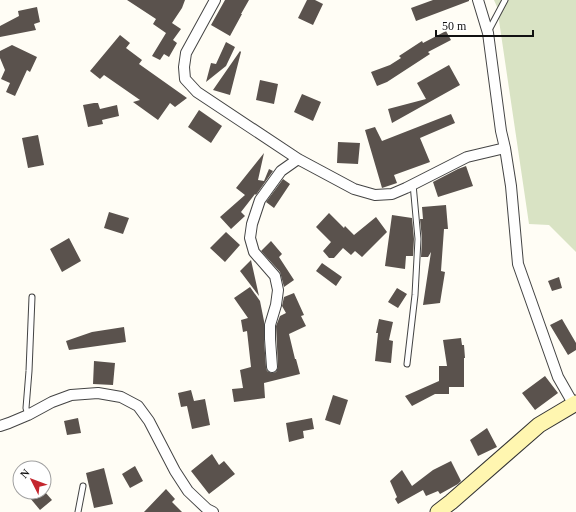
<svg xmlns="http://www.w3.org/2000/svg" width="576" height="512" font-family="'Times New Roman',serif">
<style>
.cemetery{fill:#d9e3c4}
.building{fill:#5a524d}
.lines{fill:none;stroke-linecap:round;stroke-linejoin:round}
.lane-casing{stroke:#444;stroke-width:7}
.street-casing{stroke:#444;stroke-width:12}
.secondary-casing{stroke:#333;stroke-width:17}
.lane{stroke:#fff;stroke-width:5}
.street{stroke:#fff;stroke-width:10}
.secondary{stroke:#fff6b0;stroke-width:15}
</style>
<rect width="100%" height="100%" fill="#fffdf5"/>
<path class="cemetery" d="M494,0H576V252L549,225L529,224L497,7Z"/>
<path class="building" d="M127,0H185L182,8L172,23L181,29L173,40L177,43L169,57L164,54L160,60L152,56L166,33L153,24L156,19Z
M225,0H249L241,14H242L230,36L211,25Z
M307,0H315L323,4L313,25L298,18Z
M433,0H469V1L416,21L411,8Z
M37,7L40,22L34,24L36,30L0,37V26L19,16L18,11Z
M446,31L451,40L428,52L430,54L387,82L377,86L371,72L390,65L401,58L399,56L422,41L423,43Z
M120,35L130,43L126,48L142,60L139,64L187,98L175,107L170,103L158,120L133,102L140,100L104,75L100,79L90,71Z
M226,42L235,47L226,66L206,82L211,63L216,64Z
M12,45L37,57L30,72L27,70L15,96L6,92L10,83L1,79L5,70L0,58V51Z
M240,51L241,52L230,95L213,90Z
M449,65L460,85L392,123L388,109L426,99L417,83Z
M260,80L278,84L274,104L256,100Z
M302,94L321,102L313,121L294,112Z
M94,103H98L100,109L117,105L119,116L102,120L103,124L88,127L83,105Z
M199,110L222,126L211,143L188,127Z
M451,114L455,123L420,138L430,162L394,175L397,183L382,188L365,130L375,127L382,141Z
M38,135L44,165L28,168L22,138Z
M338,142L360,143L358,164L337,163Z
M264,153L258,180L264,181L269,169L273,171L256,195L255,194L241,212L245,216L231,229L220,217L245,195L236,188Z
M466,166L473,186L438,197L433,182L458,169Z
M283,179L290,184L274,208L266,202Z
M446,205L448,229H444L441,271L445,272L440,303L423,305L431,252L428,257H421L422,239L420,219H423L422,207Z
M109,212L129,218L123,234L104,228Z
M329,213L344,228L345,226L354,235L376,217L387,232L362,257L355,251L351,255L343,248L334,258H329L323,251L331,242L316,227Z
M392,215L412,218L414,239L413,256H406L405,269L385,266Z
M226,232L240,245L225,262L210,248Z
M69,238L81,261L62,272L50,249Z
M271,241L282,254L279,257L294,280L284,287L280,272L261,251Z
M251,260L259,296L240,271Z
M322,263L342,277L336,286L316,271Z
M559,277L562,288L552,291L548,281Z
M250,287L260,301L264,321V339L266,367L267,371L272,373L276,372L278,367L276,326L280,316L286,313L282,306L284,297L294,293L304,315L301,316L306,326L289,334L295,359H296L300,374L264,383L265,398L234,402L232,389L243,388L240,370L251,367L247,331L243,332L241,320L248,318L234,298Z
M397,288L407,294L398,308L388,302Z
M379,319L393,322L389,340L393,341L391,363L375,361L378,333H376Z
M562,319L576,343V350L568,355L550,325Z
M124,327L126,342L69,350L66,341L92,332Z
M461,338L462,345H464L465,358H464V387H449V394H435L412,406L405,396L439,381V366H447L443,340Z
M94,361L115,363L113,385L93,384Z
M545,376L558,393L535,410L522,393Z
M191,390L194,401L205,399L210,425L192,429L187,406L181,407L178,393Z
M333,395L348,400L340,425L325,420Z
M78,418L81,433L67,435L64,421Z
M312,418L314,429L303,431L304,438L289,442L286,423Z
M487,428L497,447L478,456L470,440Z
M212,454L219,465L224,461L235,474L209,494L191,471Z
M451,461L461,481L458,484L440,494L438,491L426,496L423,490L398,504L395,499L397,497L390,481L402,470L412,486L433,470Z
M135,466L143,481L130,488L122,474Z
M104,468L113,504L94,508L86,473Z
M166,489L175,499L172,502L182,512H144Z
M36,492H45L52,500L40,510L30,498Z"/>
<g class="lines">
<g class="lane-casing">
<path id="lane" d="M488,32L505,0
M407,364L415,295L418,239L413,184
M28,415L26,408L29,371L32,297
M78,512L83,486"/>
</g>
<g class="street-casing">
<path id="street" d="M215,0L186,53L184,67L185,79L197,92L298,159L354,189L375,195L392,194L406,188L467,157L505,148
M478,0L488,33L501,131L505,148L511,186L518,264L558,377L574,405
M272,367L270,339V325L276,305L278,290L275,276L254,252L250,238L252,224L260,200L281,171L298,159
M0,426L9,423L28,415L52,402L71,395L98,393L121,397L138,406L149,421L175,471L188,491L207,509L213,512"/>
</g>
<g class="secondary-casing">
<path id="secondary" d="M438,512L451,502L539,425L576,403"/>
</g>
<use href="#lane" class="lane"/>
<use href="#street" class="street"/>
<use href="#secondary" class="secondary"/>
</g>
<g transform="translate(32 480) rotate(312)"><circle r="19" fill="#ffffff" stroke="#a0a0a0"/>
<path d="M0-3L7 15L0 10L-7 15Z" fill="#c4262e"/>
<text y="-6" font-size="11" font-weight="bold" text-anchor="middle" fill="#111111">N</text>
</g>
<path d="M436 30v6h97v-6" fill="none" stroke="#111111" stroke-width="2"/>
<text x="442" y="30" font-size="12" fill="#111111" stroke="#ffffff" stroke-width="3" paint-order="stroke">50 m</text>
</svg>
